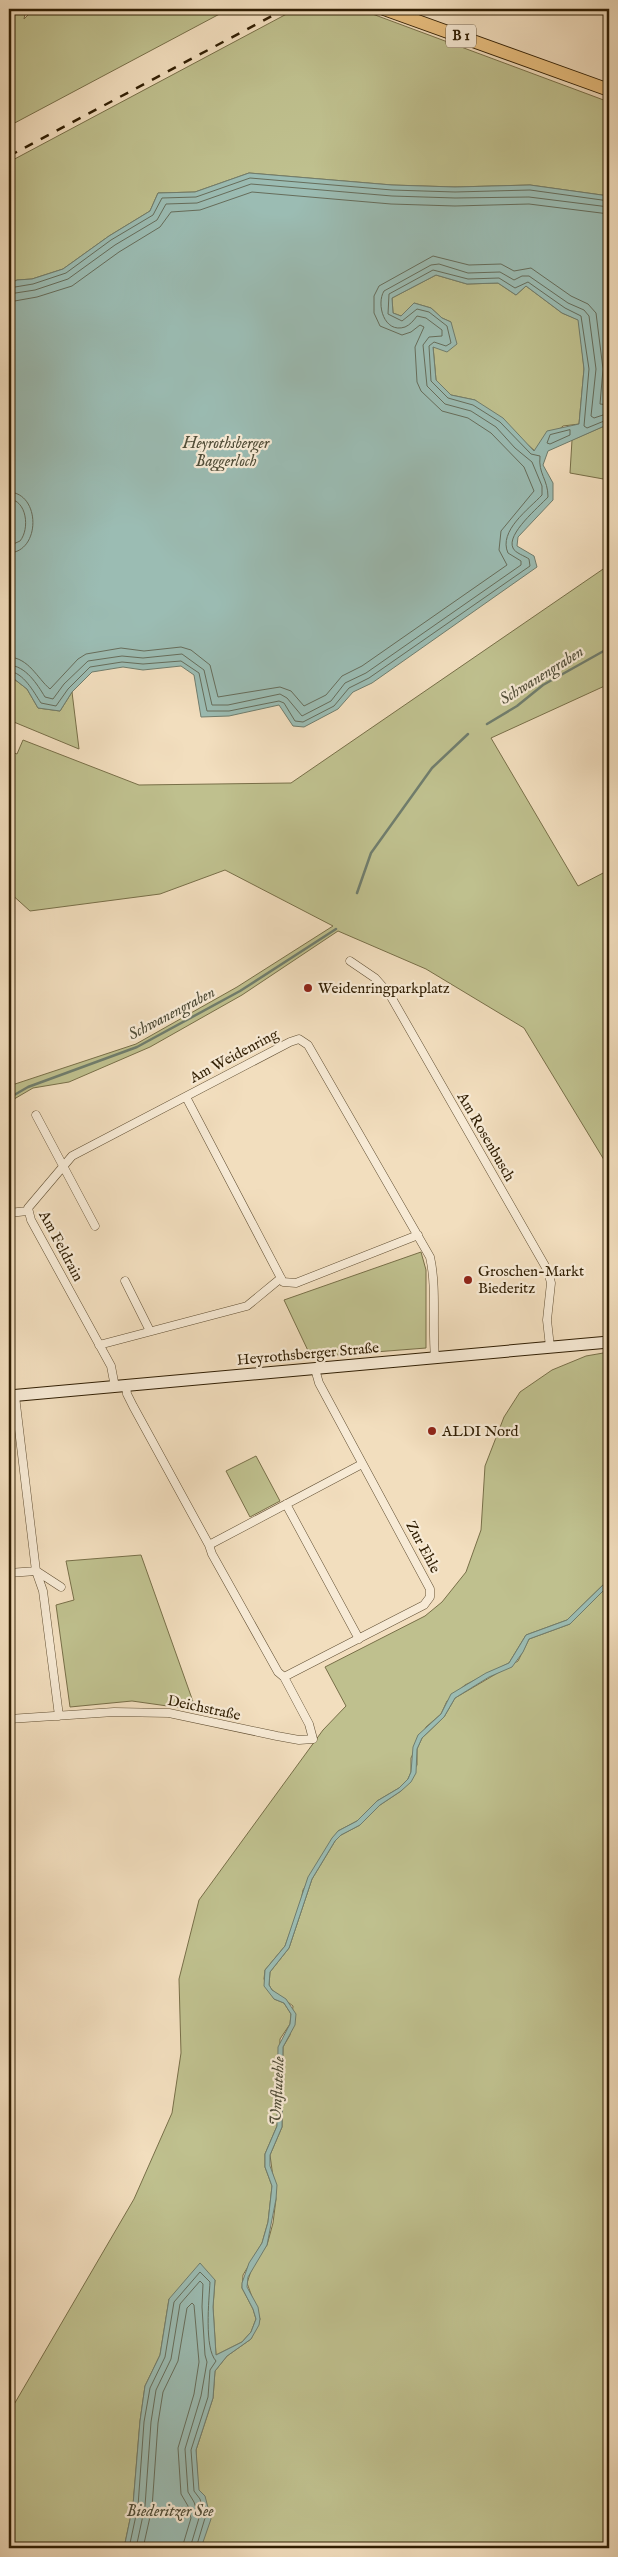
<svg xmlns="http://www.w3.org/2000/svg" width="618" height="2557" font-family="'IM FELL English',serif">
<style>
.green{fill:#bfc08e;stroke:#786f48}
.water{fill:#9bbcb3;stroke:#707d6d;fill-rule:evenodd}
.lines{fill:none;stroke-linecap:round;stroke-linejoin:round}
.shore{stroke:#666d5b;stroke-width:1}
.stream{stroke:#707d6d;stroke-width:2.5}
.street-casing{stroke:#604e32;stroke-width:9}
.secondary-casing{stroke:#301e03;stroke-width:13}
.primary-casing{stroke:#301e03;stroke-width:14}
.street{stroke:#f7ead5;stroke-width:8}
.secondary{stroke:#f7ead5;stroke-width:11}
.primary{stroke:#e9bf7f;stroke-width:12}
.rail{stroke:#301e03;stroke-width:2.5;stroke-dasharray:9 9;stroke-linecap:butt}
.poi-dot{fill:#8f2418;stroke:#f7ead5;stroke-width:2}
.labels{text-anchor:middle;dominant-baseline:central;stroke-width:4.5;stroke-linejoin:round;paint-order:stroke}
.shield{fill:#f7ead5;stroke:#6c5b42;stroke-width:1}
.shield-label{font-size:14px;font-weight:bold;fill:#301e03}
.poi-label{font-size:15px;fill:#301e03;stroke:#f7ead5;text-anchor:start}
.street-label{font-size:15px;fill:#301e03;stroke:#f7ead5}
.water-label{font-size:16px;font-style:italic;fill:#504d38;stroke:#f7ead5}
</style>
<rect width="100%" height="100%" fill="#f2debe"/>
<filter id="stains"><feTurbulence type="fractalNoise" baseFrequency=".004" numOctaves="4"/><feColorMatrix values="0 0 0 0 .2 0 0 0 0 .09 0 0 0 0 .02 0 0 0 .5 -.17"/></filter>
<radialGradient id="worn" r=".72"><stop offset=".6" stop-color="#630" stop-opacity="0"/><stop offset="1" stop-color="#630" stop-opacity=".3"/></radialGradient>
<path class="green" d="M9,9H26L24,19L34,9H229L9,126Z
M296,9H359L609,102V196L530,185L455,187L392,185L249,173L195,192L158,193L150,211L109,236L63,269L32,279L17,280L9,284V162Z
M436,275L467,284L498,283L516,295L526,286L562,313L579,320L584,369L579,424L563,426L535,451L475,400L451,395L436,380L433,346L451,322L442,318L431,308L414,303L401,316L393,313L392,298Z
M609,424V480L570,473L572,440Z
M609,565V684L491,738L578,886L609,870V1168L524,1028L426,969L338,931L242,995L150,1047L69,1082L33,1088L9,1102V1086L136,1044L237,987L333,926L225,870L160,894L30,911L9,892V751L17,754L23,740L139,785L291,783Z
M9,675L27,689L38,708L60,711L72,692L79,749L9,720Z
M421,1252L426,1270V1348L311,1357L284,1300Z
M609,1352V1575L605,1583L567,1620L526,1635L509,1663L465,1685L447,1701L441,1714L426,1727L411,1758V1772L408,1779L399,1788L377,1801L357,1821L338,1831L303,1890L300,1906L285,1946L265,1970L264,1979L274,1999L284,2003L291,2014L290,2024L280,2039L277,2126L265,2154V2167L272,2186L268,2222L262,2243L243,2275L242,2288L253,2309L256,2319L251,2332L242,2342L216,2355L213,2307L215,2280L169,2299L160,2355L145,2386L140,2421L133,2505L124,2548H9V2413L134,2199L172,2113L181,2053L179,1979L199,1900L323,1730L346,1706L325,1667L425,1616L442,1602L466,1572L481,1530L485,1466L504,1417L520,1392L552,1370L586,1356Z
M256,1456L280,1501L250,1517L226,1471Z
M141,1555L196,1710L132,1701L70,1707L56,1605L74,1600L66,1561Z
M609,1585V2548H201L196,2450L213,2398L215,2371L227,2356L251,2339L260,2319L247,2283L253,2265L267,2245L273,2223L276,2199L270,2155L282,2127L283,2047L290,2035L293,2006L272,1990L269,1985L270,1972L289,1948L312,1879L335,1841L341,1835L360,1825L380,1805L401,1791L417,1765V1749L422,1738L444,1717L455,1698L518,1661L529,1639L570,1624Z"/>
<path class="water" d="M249,173L392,185L455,187L530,185L609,196V424L548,451L543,465L553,483V500L518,537L517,546L534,556L537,567L372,683L353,692L338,709L304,727L293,726L279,705L229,716L201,717L194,675L181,666L143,670L123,667L92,672L72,692L60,711L38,708L27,689L9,675V536L13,532V513L9,508V284L17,280L32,279L63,269L109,236L150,211L158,193L195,192ZM436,275L467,284L498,283L516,295L526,286L562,313L578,320L584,369L579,424L547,431L534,451L503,418L475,400L451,395L436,380L433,347L447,352L457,344L451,322L442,318L431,308L414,303L401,316L393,313L392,298Z
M609,1575V1585L570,1624L529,1639L523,1652L512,1667L489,1677L455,1698L444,1717L422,1738L417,1749L416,1773L411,1782L401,1791L380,1805L360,1825L341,1835L335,1841L312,1879L289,1948L270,1972L269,1985L272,1990L286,1999L296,2014L295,2025L283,2047L282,2127L270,2155V2166L277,2185L276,2199L267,2245L248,2277L247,2287L258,2307L260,2319L259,2325L251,2339L227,2356L215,2371L213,2398L196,2450L199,2490L205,2496L211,2519L201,2548H124L133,2505L140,2421L145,2386L160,2355L169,2299L200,2263L215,2280L213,2307L216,2355L242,2342L251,2332L256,2319L253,2309L242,2288V2283L249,2263L262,2243L268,2222L272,2186L265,2167V2154L277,2126L278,2047L290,2024L291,2014L284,2003L274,1999L264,1986L265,1970L285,1946L308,1877L332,1838L338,1831L357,1821L377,1801L399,1788L408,1779L411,1772L413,1747L418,1735L441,1714L451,1694L486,1673L509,1663L526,1635L567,1620L605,1583Z"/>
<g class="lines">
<path class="shore" d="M9,288L33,284L66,273L111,240L153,215L162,198L196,197L250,178L392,190L455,192L530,190L609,201
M9,294L35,290L68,279L115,245L157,220L166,204L197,203L251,184L392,196L455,198L529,197L609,207
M9,302L37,297L72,286L119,252L160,227L171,212L200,210L252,192L391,204L455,206L529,204L609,214
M570,430V435L550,444L547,443L550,435Z
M9,492C41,493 41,552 9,553
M9,499C27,500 30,529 20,541L9,546
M9,657C29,658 37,678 50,689L78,659L86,654L121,648L144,651L181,647L191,650L210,665L218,697L280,687L291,691L304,706L326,695L342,676L362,666L507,565L499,550L501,531L534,491L524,467L491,433L468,418L442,411L421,391L417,382L415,347L424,327L420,325L411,332L402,335L380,326L374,313V296L379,286L433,256L469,265L501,264L514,271L531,268L571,296L588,304L596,313L603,369L600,404L609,405
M9,665C26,666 37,684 45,697L53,699L64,684L88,661L122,656L143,658L182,654L204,670L212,705H228L280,694L287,698L302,716L331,701L345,683L366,673L521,565V561L508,553C498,531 529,509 542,495V486L532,462L515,448L496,427L471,411L445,404L427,386L423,345L429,337L442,336V330L426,318L417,316C414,320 410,325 405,327C384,334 376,304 384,291L431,265L439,264L468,273L500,272L514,280L522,276H529L568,303L584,310L589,316L596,369L591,416L594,418L609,413
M9,671C24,673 33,691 41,703L56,706L68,689L90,667L122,662L143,664L181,661L199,673L207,711H229L279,701L284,703L295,721L303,722L334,706L349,688L369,678L530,566L529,559C525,556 515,553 513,548C506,534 539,507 548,497C548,479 538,474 540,456L531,454L500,422L473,405L448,398L431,381L429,346L434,342L446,346L451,343L447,326L429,312L417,309L402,321L388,314L389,294L433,270L468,279L499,278L515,288L528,282L565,308L581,316L589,369L584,426L587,428L609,419
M129,2548L138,2506L144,2422L150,2388L165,2357L174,2302L200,2272L210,2282C209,2300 204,2348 216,2361L210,2370L208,2397L191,2450L194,2491L200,2499L205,2518L196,2548
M136,2548L145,2506L151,2422L156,2390L171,2359L180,2304L200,2281L203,2284L202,2307L205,2355L207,2362L201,2396L185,2449L188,2492L194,2502L199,2518L190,2548
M143,2548L152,2508L158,2423L163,2392L178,2361L187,2308L192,2303L194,2305L199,2362L194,2394L178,2448L181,2494L188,2506L191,2518L182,2548"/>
<path class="stream" d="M487,724L517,706L543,685L609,648
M357,893L371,853L432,768L468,734
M9,1098L28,1087L137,1047L240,991L336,929"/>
<g class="street-casing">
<path id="street" d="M350,961L375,978L390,995L548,1271L551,1283L547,1320L550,1347
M186,1097L283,1282L296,1283L418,1235
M36,1115L95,1226
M9,1213L27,1211
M125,1281L150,1331
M99,1345L247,1306L281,1278
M115,1387L111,1366L31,1220L28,1208L72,1156L290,1042L299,1039L308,1045L430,1257C437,1288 432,1326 435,1358
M15,1396L36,1571L43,1591L59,1716
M286,1504L359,1639
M209,1545L362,1464
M38,1572L61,1587
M9,1573L36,1571
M284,1677L424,1605L430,1597V1589L319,1383L315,1369
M9,1719L114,1712L169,1713L277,1736L299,1740L313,1739L309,1724L284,1677L278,1672L212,1554L209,1545L133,1406L127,1394L126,1386"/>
</g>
<g class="secondary-casing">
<path id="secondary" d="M9,1396L609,1342"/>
</g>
<g class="primary-casing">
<path id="primary" d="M384,9L609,90"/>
</g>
<use href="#street" class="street"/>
<use href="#secondary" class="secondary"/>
<use href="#primary" class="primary"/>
<path class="rail" d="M9,156L285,9"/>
</g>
<g class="poi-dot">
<circle cx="308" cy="988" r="5"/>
<circle cx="468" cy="1280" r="5"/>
<circle cx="432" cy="1431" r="5"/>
</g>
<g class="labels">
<rect class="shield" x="446" y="24.5" width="30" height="23" rx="4"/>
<g class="shield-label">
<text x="461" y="36">B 1</text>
</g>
<g class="poi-label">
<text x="318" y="988">Weidenringparkplatz</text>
<text x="478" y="1271">Groschen-Markt<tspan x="478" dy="17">Biederitz</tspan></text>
<text x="442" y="1431">ALDI Nord</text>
</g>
<g class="street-label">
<text transform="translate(234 1056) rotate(-28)">Am Weidenring</text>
<text transform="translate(486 1137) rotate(60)">Am Rosenbusch</text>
<text transform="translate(61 1246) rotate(62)">Am Feldrain</text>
<text transform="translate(308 1354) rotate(-5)">Heyrothsberger Straße</text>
<text transform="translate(423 1547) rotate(62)">Zur Ehle</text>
<text transform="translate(204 1708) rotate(12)">Deichstraße</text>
</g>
<g class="water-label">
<text x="226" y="444">Heyrothsberger<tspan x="226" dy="18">Baggerloch</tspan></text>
<text transform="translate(542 676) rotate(-32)">Schwanengraben</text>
<text transform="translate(172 1014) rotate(-28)">Schwanengraben</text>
<text transform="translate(278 2091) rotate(-87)">Umflutehle</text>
<text x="170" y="2512">Biederitzer See</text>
</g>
</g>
<rect width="618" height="2557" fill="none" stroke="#f2debe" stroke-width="30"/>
<rect x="10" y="10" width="598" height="2537" fill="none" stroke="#301e03" stroke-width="2.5"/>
<rect x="15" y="15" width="588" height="2527" fill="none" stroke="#301e03"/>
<rect width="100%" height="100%" filter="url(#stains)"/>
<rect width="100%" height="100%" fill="url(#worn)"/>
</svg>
